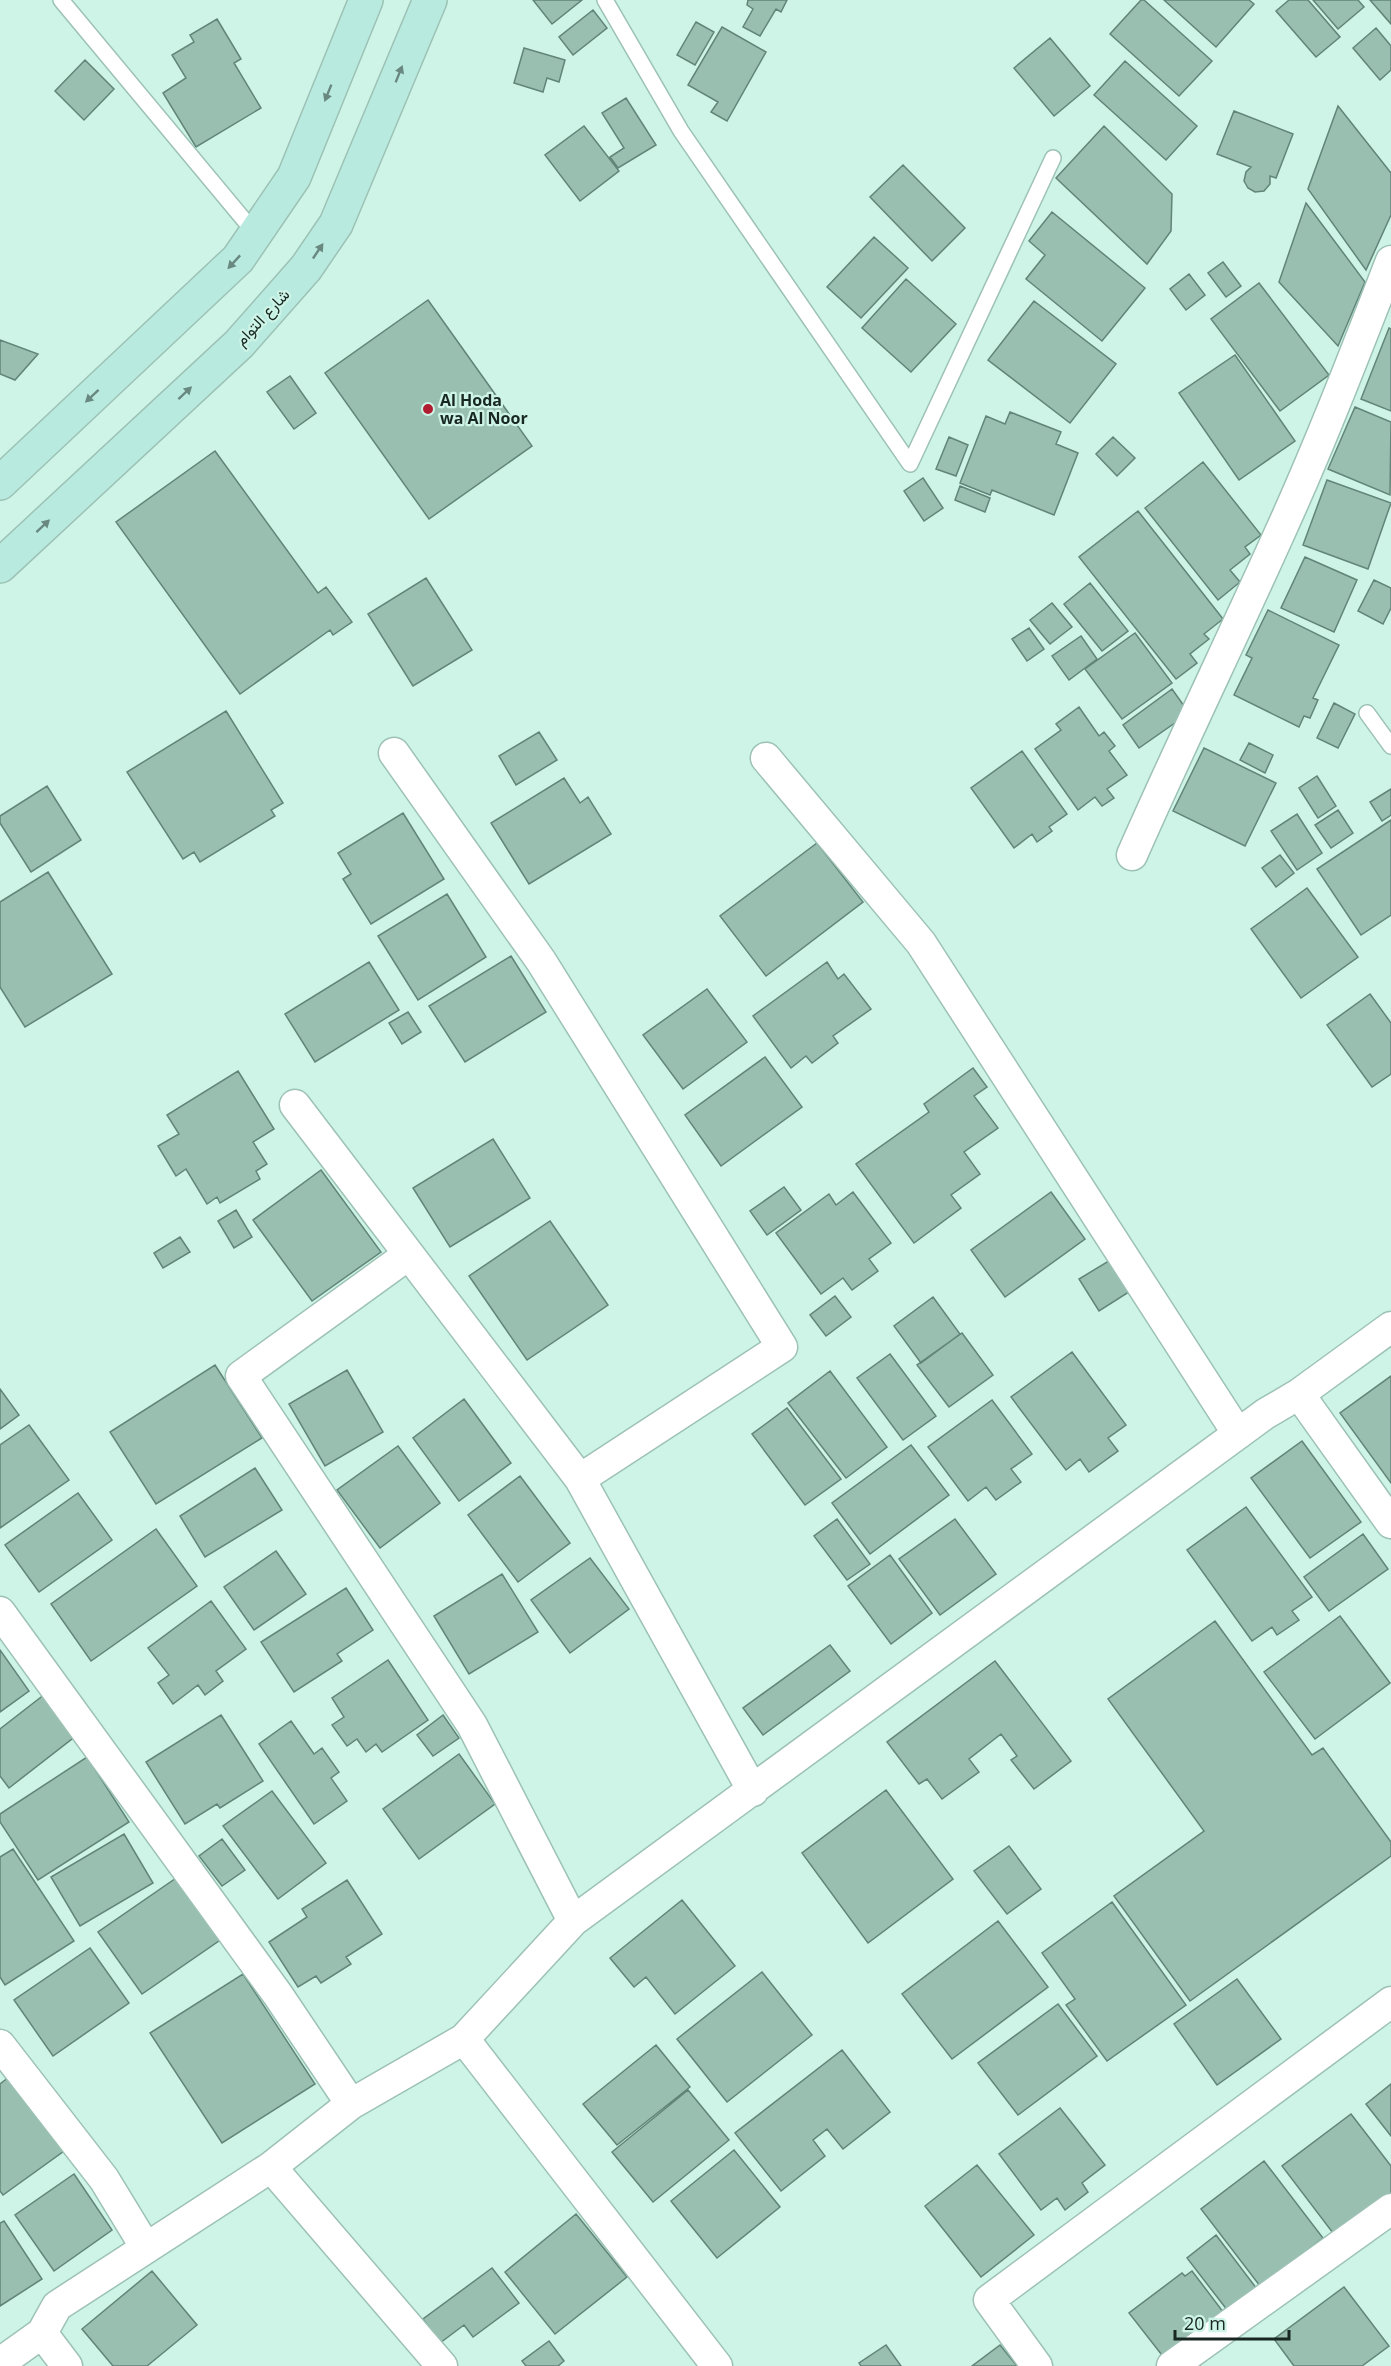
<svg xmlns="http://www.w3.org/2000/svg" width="1391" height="2366" font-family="'Open Sans',Vazirmatn,sans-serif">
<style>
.building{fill:#99bfb1;stroke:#618578;stroke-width:1.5}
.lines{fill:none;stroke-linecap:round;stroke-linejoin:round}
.lane-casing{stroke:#9dc2b5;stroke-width:18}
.street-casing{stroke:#9dc2b5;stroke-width:33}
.secondary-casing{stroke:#9dc2b5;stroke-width:36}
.lane{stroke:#fff;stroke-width:15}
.street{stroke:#fff;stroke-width:30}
.secondary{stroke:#b9eadf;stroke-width:33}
.oneway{fill:#688880}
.poi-dot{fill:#b01c30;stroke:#cdf4e6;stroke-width:2}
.labels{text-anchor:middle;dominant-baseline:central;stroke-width:4.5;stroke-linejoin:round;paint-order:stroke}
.street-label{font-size:16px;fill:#182722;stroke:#cdf4e6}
.poi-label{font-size:16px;font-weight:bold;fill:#182722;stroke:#cdf4e6;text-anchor:start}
</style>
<rect width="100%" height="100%" fill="#cdf4e6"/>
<path class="building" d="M533,0H582L552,24Z
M748,0H787L781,12L776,9L760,36L743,27L753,9L747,5Z
M1141,0H1144L1212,61L1179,96L1110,34Z
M1164,0H1249L1254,4L1216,47Z
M1289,0H1308L1340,37L1316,57L1276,11Z
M1313,0H1358L1364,7L1338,29Z
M1370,0H1391V24Z
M593,10L607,28L573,55L559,37Z
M217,19L241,59L234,63L261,108L196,147L163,93L186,78L172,55L194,42L190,35Z
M696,22L714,32L695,65L677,55Z
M722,27L766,52L727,121L711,112L718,102L688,85Z
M1376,28L1391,46V70L1380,80L1353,48Z
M1050,38L1090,86L1054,116L1014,68Z
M524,48L565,60L559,82L547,78L543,92L514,83Z
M85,60L114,89L84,120L55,91Z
M1125,61L1197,126L1166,160L1094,95Z
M626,98L656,145L618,168L610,157L624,148L602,113Z
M1338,106L1391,173V215L1366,270L1308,189Z
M1234,111L1293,134L1276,178L1270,176V184L1264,191L1255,192L1248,188L1244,181L1246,172L1251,167L1217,154Z
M584,126L619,171L580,201L545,155Z
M1104,126L1172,194L1171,231L1147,264L1056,178Z
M903,165L965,228L932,261L870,197Z
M1306,203L1365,282L1338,346L1279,282Z
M1052,212L1145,288L1102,341L1026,279L1045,255L1029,241Z
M874,237L908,268L861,318L827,287Z
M1223,262L1241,286L1226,297L1208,273Z
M1189,274L1205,295L1186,310L1170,289Z
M906,279L956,324L911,372L862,328Z
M1259,283L1329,375L1280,411L1211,319Z
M428,300L532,446L429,519L325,373Z
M1034,301L1116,364L1070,423L988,360Z
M1389,328L1391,329V411L1361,399Z
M0,340L38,354L15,380L0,374Z
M1235,355L1295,441L1239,480L1179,393Z
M290,376L316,413L294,429L267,392Z
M1355,407L1391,422L1390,495L1328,469Z
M1010,412L1061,432L1056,444L1078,453L1054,515L992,490L990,495L960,483L986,416L1005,424Z
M949,437L968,445L956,476L936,469Z
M1113,437L1135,458L1117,476L1096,454Z
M215,451L318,593L326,587L352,622L333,635L330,630L240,694L116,522Z
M1203,462L1261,535L1245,547L1250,554L1230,570L1240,582L1218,600L1145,508Z
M923,478L943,508L924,521L904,491Z
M1327,480L1391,503L1368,569L1303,545Z
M960,486L990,498L985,512L955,500Z
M1138,511L1223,619L1204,634L1209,639L1190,654L1197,663L1176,679L1079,557Z
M1305,557L1357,580L1334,632L1281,608Z
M426,578L472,650L413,686L368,614Z
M1374,580L1391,588V608L1383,624L1358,611Z
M1090,583L1128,631L1102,651L1064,604Z
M1052,603L1072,627L1050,644L1030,620Z
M1268,610L1339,645L1313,698L1318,700L1310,718L1304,716L1299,727L1234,695L1252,658L1246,655Z
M1029,628L1044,649L1027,661L1012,639Z
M1135,633L1172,683L1122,719L1085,669Z
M1081,636L1097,659L1069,680L1052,656Z
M1172,689L1189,713L1139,748L1123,725Z
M1334,703L1355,714L1338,748L1317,738Z
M1079,707L1099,736L1104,732L1115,746L1109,751L1127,775L1107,789L1114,798L1102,806L1095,797L1078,810L1035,749L1061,730L1056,724Z
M226,711L283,803L271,810L275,816L200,862L194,852L183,859L127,772Z
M539,732L557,760L516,785L499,756Z
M1249,743L1273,755L1265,773L1240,760Z
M1204,748L1276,783L1245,846L1173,811Z
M1022,751L1067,814L1049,827L1052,831L1037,842L1032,834L1014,848L971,788Z
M1317,776L1336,806L1318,818L1299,788Z
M564,778L580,803L588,797L611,834L529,884L491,823Z
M47,786L81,840L31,872L0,823V816Z
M1391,789V815L1382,821L1370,802Z
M1338,810L1353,833L1331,848L1315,825Z
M403,813L444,879L371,924L343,879L351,874L338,853Z
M1297,814L1322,853L1297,870L1271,831Z
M1391,820V915L1361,935L1317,869Z
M817,843L863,902L766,976L720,916Z
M1280,855L1294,873L1276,887L1262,868Z
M48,872L112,974L25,1027L0,987V902Z
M1307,888L1358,957L1301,998L1251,929Z
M447,894L486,957L418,1000L378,936Z
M511,956L546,1012L465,1062L429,1006Z
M369,962L399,1010L315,1062L285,1014Z
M827,962L838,979L844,974L871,1009L833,1036L838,1043L812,1063L806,1056L791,1068L753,1016Z
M707,989L747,1042L683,1089L643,1035Z
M1370,994L1391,1023V1074L1372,1087L1327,1025Z
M408,1012L421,1032L402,1044L389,1023Z
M765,1057L802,1107L721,1166L685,1115Z
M973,1068L987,1087L974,1096L998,1128L964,1152L980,1174L951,1195L961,1208L914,1243L856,1164L929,1112L924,1104Z
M238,1071L274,1129L253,1142L267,1164L256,1171L260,1179L220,1203L217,1197L207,1204L186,1169L176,1176L158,1146L179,1134L167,1115Z
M493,1139L530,1198L450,1247L413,1188Z
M321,1170L381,1252L312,1301L253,1220Z
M784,1187L801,1210L767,1235L750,1211Z
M853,1192L891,1243L869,1259L878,1271L852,1290L843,1278L821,1294L776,1233L829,1194L836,1205Z
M1051,1192L1085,1239L1005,1297L971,1250Z
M236,1210L252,1237L234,1248L218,1221Z
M550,1221L608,1305L527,1360L469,1276Z
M180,1237L190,1252L163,1268L154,1253Z
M1112,1259L1132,1290L1099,1311L1079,1279Z
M835,1296L851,1317L826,1336L810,1315Z
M933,1297L960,1334L921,1363L894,1326Z
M962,1333L993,1375L949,1407L917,1365Z
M1072,1352L1126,1425L1108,1438L1118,1451L1089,1472L1080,1459L1066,1470L1011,1397Z
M890,1354L936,1416L903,1440L857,1378Z
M215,1365L262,1438L156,1504L110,1432Z
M347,1370L383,1432L325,1466L289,1404Z
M830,1371L887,1447L846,1478L788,1403Z
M1391,1376V1483L1340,1413Z
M0,1389L19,1415L0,1429Z
M464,1399L511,1463L459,1501L413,1438Z
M992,1400L1032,1454L1011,1469L1021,1482L996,1500L986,1487L968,1501L928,1447Z
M787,1408L841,1479L805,1505L752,1434Z
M29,1425L69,1480L0,1528V1445Z
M1302,1441L1361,1522L1310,1558L1251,1478Z
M911,1445L949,1495L870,1554L832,1503Z
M398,1446L440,1503L380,1548L337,1490Z
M255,1468L282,1510L205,1557L180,1516Z
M520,1476L570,1543L518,1582L468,1515Z
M78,1493L112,1540L39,1592L5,1545Z
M1246,1507L1312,1597L1292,1611L1299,1620L1277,1635L1272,1627L1252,1641L1187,1550Z
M837,1519L870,1564L847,1580L814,1536Z
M955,1519L996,1574L940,1615L899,1559Z
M156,1529L197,1586L91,1661L51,1604Z
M1363,1534L1388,1569L1329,1611L1304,1577Z
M276,1551L306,1594L254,1630L224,1587Z
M890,1555L932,1613L891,1644L848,1586Z
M590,1558L629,1609L570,1653L531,1600Z
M502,1574L538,1632L469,1674L434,1616Z
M346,1588L373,1630L337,1654L342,1661L294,1692L261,1642Z
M211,1601L246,1649L216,1671L223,1681L205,1695L198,1685L173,1704L158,1683L169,1675L148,1648Z
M1340,1616L1390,1683L1315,1739L1264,1672Z
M1215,1621L1312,1755L1323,1748L1391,1842V1856L1190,2001L1114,1896L1204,1831L1108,1699Z
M830,1645L850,1671L763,1735L743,1708Z
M0,1650L29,1691L0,1712Z
M388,1660L428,1720L382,1752L376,1744L366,1752L357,1739L347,1746L332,1725L344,1717L332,1698Z
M995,1661L1071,1761L1034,1789L1011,1760L1017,1756L1001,1734L969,1759L979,1772L942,1799L927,1779L919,1784L887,1742Z
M45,1694L77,1735L9,1788L0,1776V1729Z
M221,1715L263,1781L220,1808L217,1804L185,1824L146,1762Z
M443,1715L459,1738L433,1756L417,1735Z
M291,1721L314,1754L322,1748L339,1772L331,1778L347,1801L314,1824L259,1744Z
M459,1754L495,1804L419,1859L383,1809Z
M87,1757L129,1822L38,1880L0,1822V1814Z
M886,1790L953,1879L868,1943L802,1853Z
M272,1791L326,1863L278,1899L223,1826Z
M124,1834L153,1883L80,1926L51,1877Z
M222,1839L245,1870L222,1886L199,1856Z
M1009,1846L1041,1889L1007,1914L974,1871Z
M13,1849L74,1941L5,1985L0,1977V1857Z
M182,1874L226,1936L142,1994L98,1932Z
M347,1880L382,1934L346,1957L351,1964L321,1983L316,1976L298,1987L269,1942L307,1917L302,1909Z
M682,1900L735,1966L675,2014L646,1977L634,1987L610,1958Z
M1112,1902L1186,2005L1107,2061L1066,2005L1075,1999L1042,1953Z
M998,1921L1048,1987L952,2059L902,1994Z
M90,1948L129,2003L53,2056L14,2000Z
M762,1972L812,2035L727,2102L677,2039Z
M243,1974L315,2084L222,2143L150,2033Z
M1237,1979L1281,2039L1217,2085L1174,2024Z
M1058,2004L1097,2056L1018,2115L978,2063Z
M656,2045L690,2087L617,2145L583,2104Z
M842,2050L890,2112L843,2149L827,2129L813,2140L825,2156L781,2191L735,2133Z
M9,2077L64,2151L3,2195L0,2191V2084Z
M1391,2084V2136L1366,2104Z
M688,2090L729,2140L653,2202L612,2152Z
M1060,2108L1105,2165L1082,2183L1088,2192L1065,2210L1057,2198L1041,2210L999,2154Z
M1351,2114L1391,2166V2196L1336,2237L1282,2166Z
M734,2150L780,2207L717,2258L671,2201Z
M1264,2161L1323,2238L1260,2286L1201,2209Z
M977,2165L1034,2235L981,2277L925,2206Z
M74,2174L112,2230L54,2271L15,2215Z
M576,2214L627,2277L555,2334L505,2272Z
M4,2221L42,2279L0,2306V2223Z
M1216,2235L1260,2293L1231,2315L1187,2258Z
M492,2268L519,2303L473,2337L464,2325L440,2343L423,2319Z
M152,2271L197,2325L147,2366H113L82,2329Z
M1192,2271L1227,2317L1165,2359L1129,2313L1182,2273L1185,2276Z
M1344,2287L1389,2346L1362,2366H1294L1274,2339Z
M549,2341L564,2361L558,2366H526L522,2361Z
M886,2345L901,2366H861L859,2363Z
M1000,2345L1017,2366H972Z"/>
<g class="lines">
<g class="lane-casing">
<path id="lane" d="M61,0L255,233
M605,0L681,131L910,464L1053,158
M1367,713L1391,746"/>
</g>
<g class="street-casing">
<path id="street" d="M394,753L541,961L782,1347L580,1479
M766,758L921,943L1238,1434
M1132,855C1180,746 1232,639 1281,530C1321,442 1356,351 1391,261
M295,1105L580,1479L753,1791
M408,1255L241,1376L472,1725L573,1921
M1299,1394L1391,1523
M0,1612L278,1995L351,2104
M464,2039L717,2366
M0,2045L104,2179L146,2248
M271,2167L442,2366
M42,2333L67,2366
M0,2363L42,2333L57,2306L271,2167L351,2104L464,2039L573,1921L1265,1414L1299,1394L1391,1327
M1037,2366L989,2300L1391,2002
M1172,2366L1391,2209"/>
</g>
<g class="secondary-casing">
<path id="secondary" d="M0,483L238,259L294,177L366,0
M0,566L239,344L306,268L336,224L430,0"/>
</g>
<use href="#lane" class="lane"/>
<use href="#street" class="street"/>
<use href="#secondary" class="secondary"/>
</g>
<defs><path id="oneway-solid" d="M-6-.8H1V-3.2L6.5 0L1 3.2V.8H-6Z" transform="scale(1.5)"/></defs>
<g class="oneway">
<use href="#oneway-solid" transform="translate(399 74) rotate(-68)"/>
<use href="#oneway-solid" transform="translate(328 93) rotate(112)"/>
<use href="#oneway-solid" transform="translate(318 251) rotate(-56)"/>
<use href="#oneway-solid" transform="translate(234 262) rotate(133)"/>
<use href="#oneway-solid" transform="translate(185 393) rotate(-43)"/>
<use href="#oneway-solid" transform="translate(92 396) rotate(137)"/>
<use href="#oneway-solid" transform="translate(43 526) rotate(-43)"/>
</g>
<circle class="poi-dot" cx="428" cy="409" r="6"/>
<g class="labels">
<g class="street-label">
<text transform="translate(262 317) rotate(-47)">شارع التوام</text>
</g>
<g class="poi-label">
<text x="440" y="400">Al Hoda<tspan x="440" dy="18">wa Al Noor</tspan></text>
</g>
</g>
<path d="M1175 2330v9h114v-9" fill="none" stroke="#182722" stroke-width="3"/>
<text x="1184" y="2330" font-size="18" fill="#182722" stroke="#cdf4e6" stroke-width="4.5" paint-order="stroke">20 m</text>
</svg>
